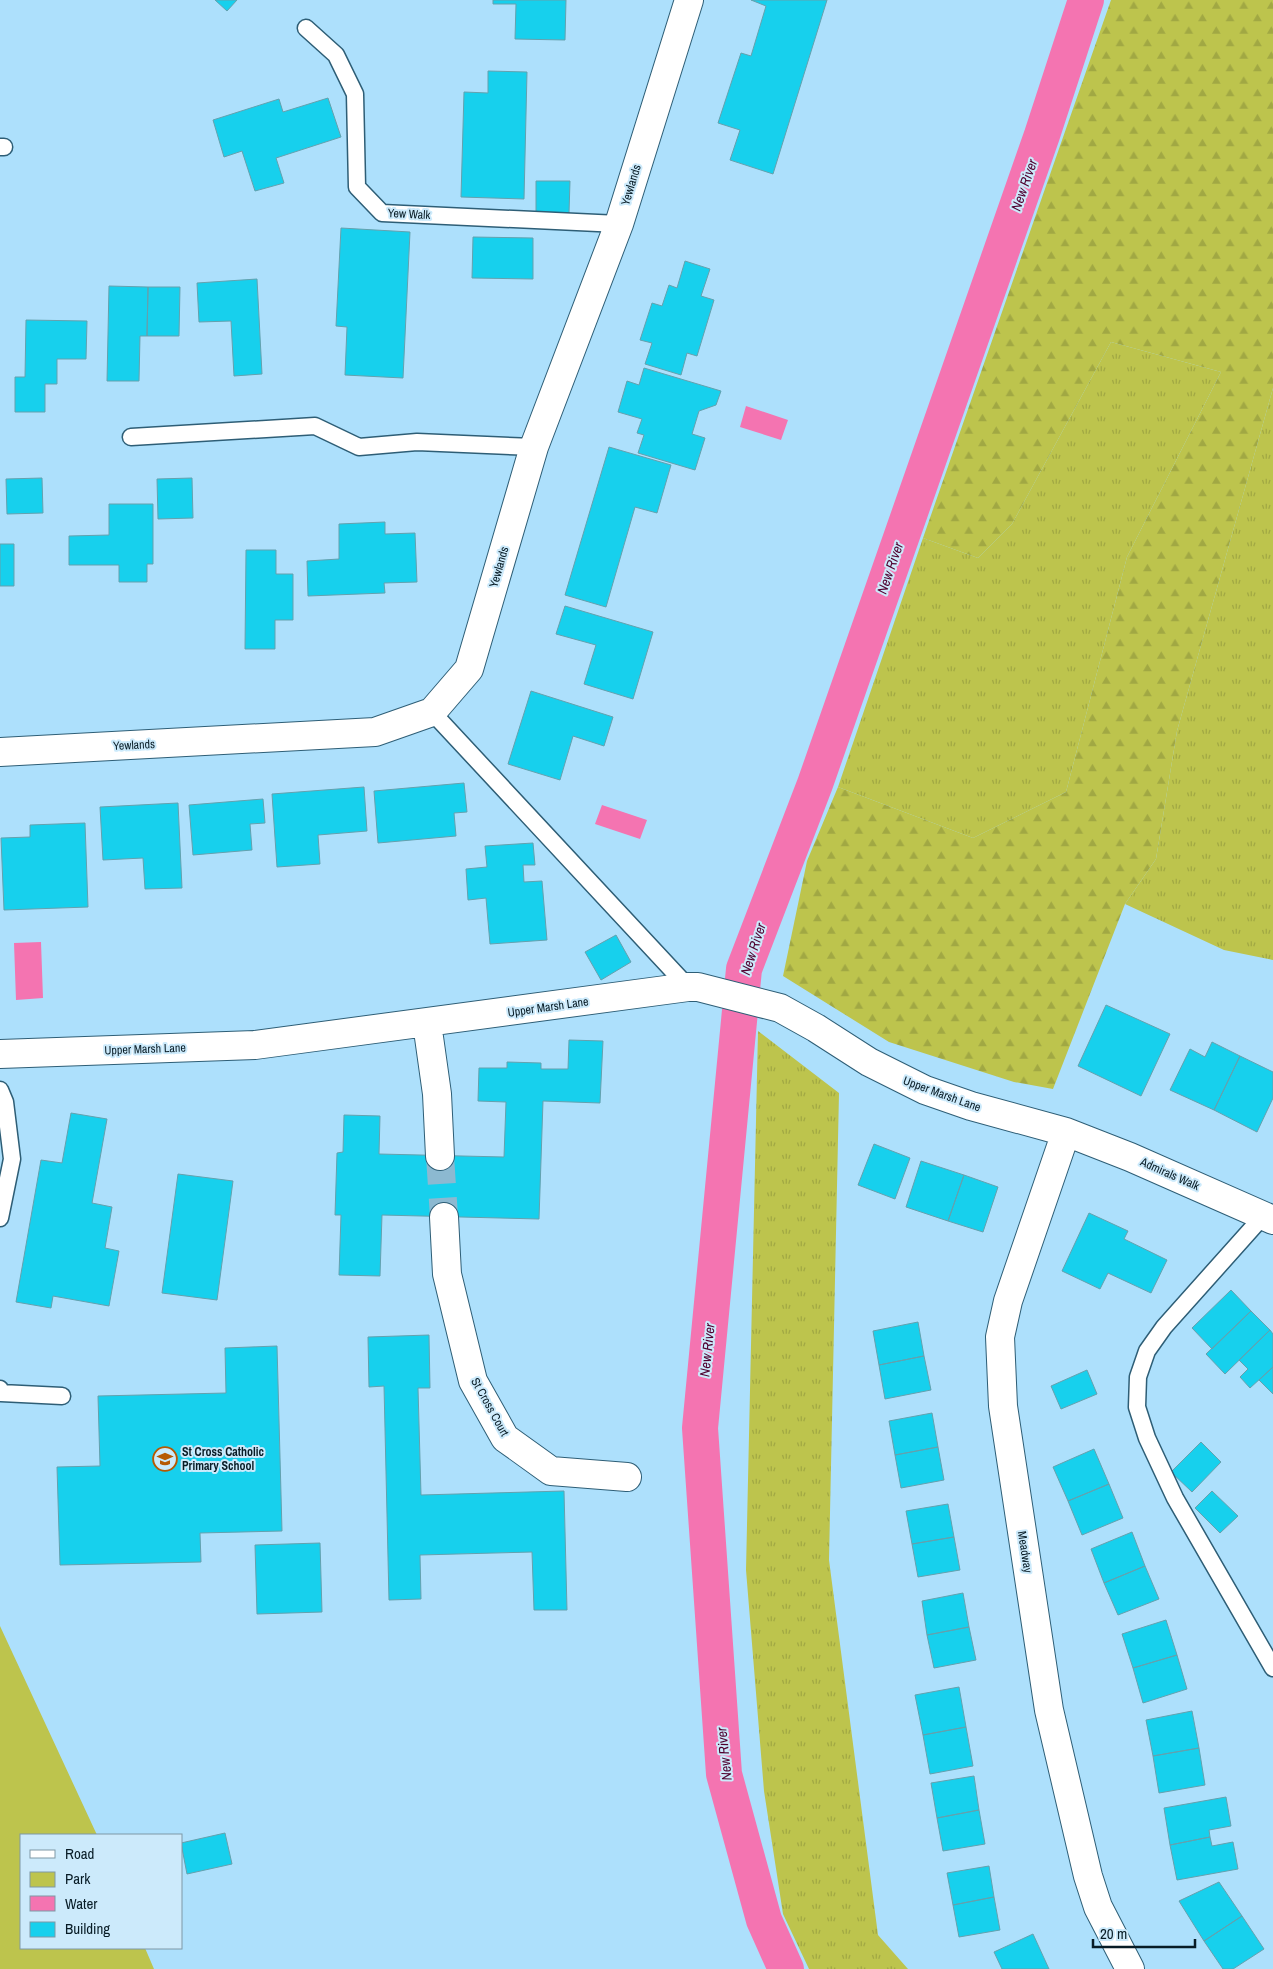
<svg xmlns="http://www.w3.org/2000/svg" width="1273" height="1969" font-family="'Archivo Narrow',sans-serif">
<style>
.grass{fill:url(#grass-tufts)}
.forest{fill:url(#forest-firs)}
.green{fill:#bdc44d}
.water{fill:#f474b1}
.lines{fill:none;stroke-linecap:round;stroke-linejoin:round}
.canal{stroke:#f474b1;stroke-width:36}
.building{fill:#17d0ed;stroke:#64a1ae}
.street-tunnel{stroke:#8cb9d1;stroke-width:28;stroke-dasharray:28 14;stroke-linecap:butt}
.lane-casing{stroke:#2e5e76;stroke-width:19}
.street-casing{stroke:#2e5e76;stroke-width:30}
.lane{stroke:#fff;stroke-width:16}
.street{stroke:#fff;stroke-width:28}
.labels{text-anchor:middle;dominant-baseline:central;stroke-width:4;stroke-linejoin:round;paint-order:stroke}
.street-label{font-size:12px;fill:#081c26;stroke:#cceafb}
.poi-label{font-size:12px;font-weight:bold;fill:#081c26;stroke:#cceafb;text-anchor:start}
.water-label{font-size:14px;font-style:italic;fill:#50002f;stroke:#cceafb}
</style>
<defs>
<pattern id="grass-tufts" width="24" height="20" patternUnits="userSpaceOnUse" patternTransform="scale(1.25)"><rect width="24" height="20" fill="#bdc44d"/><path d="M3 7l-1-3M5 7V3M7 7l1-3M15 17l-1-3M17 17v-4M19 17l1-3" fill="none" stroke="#a1a843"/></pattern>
<pattern id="forest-firs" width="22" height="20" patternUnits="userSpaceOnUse" patternTransform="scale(1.25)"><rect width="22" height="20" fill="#bdc44d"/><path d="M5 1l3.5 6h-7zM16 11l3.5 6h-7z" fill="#a1a843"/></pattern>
</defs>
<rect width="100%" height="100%" fill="#ade0fc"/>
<path class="grass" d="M1111,342L1221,372L1127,557L1066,792L973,838L838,787L923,538L978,558L1012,524Z
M1273,388V960L1224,950L1125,904L1156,859L1177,731Z
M758,1031L839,1093L829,1560L878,1935L908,1969H809L783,1914L764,1791L746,1570Z"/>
<path class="forest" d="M1111,0H1273V388L1177,731L1156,859L1125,904L1053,1089L1014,1082L889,1042L783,976L807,861L838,787L973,838L1066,792L1127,557L1221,372L1111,342L1012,524L978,558L923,538Z"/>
<path class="green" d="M0,1626L97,1835H21V1948H145L154,1969H0Z"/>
<path class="water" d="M746,406L788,420L781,440L740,427Z
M602,805L647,820L640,839L595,824Z
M41,942L43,998L16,1000L14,943Z"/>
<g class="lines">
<path class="canal" d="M786,1969L764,1920L724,1774L700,1428L744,969L815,784L1042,135L1086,0"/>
</g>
<path class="building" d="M215,0H237L227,11Z
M493,0H566L565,40L515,39L516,4H493Z
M827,0L773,174L730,160L740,130L718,123L741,53L751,56L766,6L751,0Z
M488,71L527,72L524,199L461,197L464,92L488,93Z
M328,98L341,137L276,158L284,183L255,191L242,151L224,157L213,120L279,99L283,112Z
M536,181H570L569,213H536Z
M341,228L410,232L403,378L345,375L347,327L336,326Z
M473,237L533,238V279L472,278Z
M685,261L710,269L701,296L714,300L697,356L687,353L681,375L645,364L652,343L640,340L652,303L662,306L669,285L677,288Z
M257,279L262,374L234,376L231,321L199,322L197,283Z
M109,286L148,287L147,336H140L139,381H107Z
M148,287H180L179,336H147Z
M26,320L87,321L86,359H57V384H45V412H15V377H25Z
M644,368L721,391L716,405L699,411L692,434L705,438L695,470L638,453L644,435L637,433L642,419L618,412L627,381L639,385Z
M609,447L671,465L657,513L635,507L606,607L565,595Z
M42,478L43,513L7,514L6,479Z
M192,478L193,518L158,519L157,479Z
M109,504H153V564H147V582H119V565H69V536L109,535Z
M385,522V534L415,533L417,582L384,583L385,593L308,596L307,561L339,559V524Z
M0,544H14V586H0Z
M246,550H276V574H293V620H275V649H245Z
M565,606L653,632L633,699L584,684L596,645L556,634Z
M531,691L613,717L604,746L573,736L560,780L508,764Z
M464,783L467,812L454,813L456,836L378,843L374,791Z
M364,787L367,831L318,835L320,864L277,867L272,794Z
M263,799L265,823L250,824L252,850L193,855L189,805Z
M178,803L182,888L145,889L143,858L103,860L100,807Z
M85,823L88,907L4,910L1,838L30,837V825Z
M533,843L535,865H523L524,882L542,881L547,940L490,944L486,898L468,900L466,869L487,867L485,846Z
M616,935L631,962L601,980L585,952Z
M1106,1005L1170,1034L1141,1096L1078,1066Z
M569,1040L603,1041L600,1103L543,1101L539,1219L382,1215L380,1276L339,1275L341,1215H335L337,1153L343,1152L344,1115L380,1116L379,1154L504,1157L506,1102L478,1101L479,1068H507V1062L541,1063V1069H568Z
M1212,1042L1240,1056L1214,1110L1170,1090L1190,1049L1205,1057Z
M1240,1056L1273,1072V1098L1257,1132L1214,1110Z
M71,1113L107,1119L92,1203L112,1207L105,1248L119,1251L109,1306L53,1296L51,1308L16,1302L41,1160L62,1163Z
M874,1144L910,1158L895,1199L858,1185Z
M921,1161L964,1175L948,1221L906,1207Z
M178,1174L233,1181L217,1300L162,1293Z
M964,1175L998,1187L983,1232L948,1221Z
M1089,1213L1128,1231L1124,1239L1167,1260L1151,1293L1108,1273L1100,1289L1062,1271Z
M1231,1290L1251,1311L1212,1349L1192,1328Z
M1251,1311L1270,1330L1225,1374L1206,1354Z
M918,1322L924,1356L879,1365L873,1331Z
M1270,1330L1273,1334V1367L1250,1388L1240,1377L1248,1369L1239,1360Z
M429,1335L430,1388H418L421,1495L564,1491L567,1610H534L532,1552L420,1555L421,1599L389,1600L384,1386L369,1387L368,1337Z
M277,1346L282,1531L200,1533L201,1562L60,1565L57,1467L100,1466L98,1396L226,1393L225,1348Z
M924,1356L931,1390L885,1399L879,1365Z
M1273,1367V1394L1259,1380Z
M1087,1370L1097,1394L1061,1409L1051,1386Z
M932,1413L938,1447L895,1455L889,1421Z
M1201,1442L1221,1462L1192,1492L1171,1472Z
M938,1447L944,1480L901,1488L895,1455Z
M1094,1449L1109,1484L1068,1501L1053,1467Z
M1109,1484L1123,1518L1082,1535L1068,1501Z
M1212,1491L1238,1516L1220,1533L1195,1508Z
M948,1504L954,1537L912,1544L906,1511Z
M1132,1532L1145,1566L1104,1583L1091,1549Z
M954,1537L960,1570L918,1577L912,1544Z
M320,1543L322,1612L257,1614L255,1545Z
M1145,1566L1159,1599L1118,1615L1104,1583Z
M963,1593L969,1627L927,1635L922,1601Z
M1166,1620L1177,1655L1133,1668L1122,1634Z
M969,1627L976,1660L934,1668L927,1635Z
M1177,1655L1187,1689L1143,1703L1133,1668Z
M959,1687L966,1727L923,1735L915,1695Z
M1192,1711L1199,1748L1153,1756L1146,1720Z
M966,1727L973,1766L930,1774L923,1735Z
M1199,1748L1205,1785L1159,1793L1153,1756Z
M974,1776L979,1810L937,1818L931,1783Z
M1226,1797L1231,1826L1209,1830L1210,1837L1170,1845L1164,1808Z
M979,1810L985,1844L943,1851L937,1818Z
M225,1833L232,1864L187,1874L181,1843Z
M1210,1837L1212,1846L1233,1842L1238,1869L1177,1880L1170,1845Z
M989,1866L994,1897L953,1905L947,1873Z
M1219,1882L1242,1916L1204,1941L1179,1901Z
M994,1897L1000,1930L959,1937L953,1905Z
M1242,1916L1264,1949L1233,1969H1223L1204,1941Z
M1033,1934L1049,1969H1002L994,1952Z"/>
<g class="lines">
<path class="street-tunnel" d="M440,1156L444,1217"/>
<g class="lane-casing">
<path id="lane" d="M306,28L336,55L355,94L357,187L382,213L619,224
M0,147H4
M131,437L315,426L359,447L417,442L534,447
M432,712L688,987
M0,1090L5,1102L12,1159L0,1218
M1264,1215L1164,1327L1147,1351L1138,1377L1137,1407L1147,1438L1175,1498L1273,1668
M0,1389L1,1393L62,1396"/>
</g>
<g class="street-casing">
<path id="street" d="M0,752L375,732L432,712L469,669L534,447L619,224L689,0
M427,1023L437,1094L440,1156
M0,1054L255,1045L688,987H698L780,1008L816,1028L869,1062L925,1090L971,1106L1066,1132L1130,1157L1273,1220
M1066,1132L1008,1301L1000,1337L1003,1406L1049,1710L1088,1876L1098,1907L1130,1969
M444,1217L447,1274L473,1381L505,1438L551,1471L627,1477"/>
</g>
<use href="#lane" class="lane"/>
<use href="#street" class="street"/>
</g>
<defs>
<g id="school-ring" transform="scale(1.25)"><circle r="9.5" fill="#cceafb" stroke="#b65902" stroke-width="1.5"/><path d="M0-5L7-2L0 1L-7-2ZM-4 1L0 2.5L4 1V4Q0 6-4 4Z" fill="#b65902"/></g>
</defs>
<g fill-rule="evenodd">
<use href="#school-ring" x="165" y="1459"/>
</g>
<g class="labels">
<g class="street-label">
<text transform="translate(631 185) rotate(-73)">Yewlands</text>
<text transform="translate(409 214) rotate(3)">Yew Walk</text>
<text transform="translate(499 567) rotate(-74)">Yewlands</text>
<text transform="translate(134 745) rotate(-3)">Yewlands</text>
<text transform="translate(548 1007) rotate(-8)">Upper Marsh Lane</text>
<text transform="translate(145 1049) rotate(-2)">Upper Marsh Lane</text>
<text transform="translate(942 1094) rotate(20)">Upper Marsh Lane</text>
<text transform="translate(1170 1174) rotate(24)">Admirals Walk</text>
<text transform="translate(490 1407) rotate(61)">St Cross Court</text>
<text transform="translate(1025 1552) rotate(81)">Meadway</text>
</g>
<g class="poi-label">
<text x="182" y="1452">St Cross Catholic<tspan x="182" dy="14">Primary School</tspan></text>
</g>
<g class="water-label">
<text transform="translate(1024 185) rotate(-71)">New River</text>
<text transform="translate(890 568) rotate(-71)">New River</text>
<text transform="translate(753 949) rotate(-72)">New River</text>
<text transform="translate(707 1350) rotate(-84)">New River</text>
<text transform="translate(724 1754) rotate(-96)">New River</text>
</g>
</g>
<rect x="20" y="1834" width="162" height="115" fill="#cceafb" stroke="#7e98a6"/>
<rect x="30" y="1850" width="25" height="8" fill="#ffffff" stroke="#7e98a6"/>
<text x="65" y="1859" font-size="15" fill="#081c26">Road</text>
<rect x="30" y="1872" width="25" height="15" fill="#bdc44d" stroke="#7e98a6"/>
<text x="65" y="1884" font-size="15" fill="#081c26">Park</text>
<rect x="30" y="1896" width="25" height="15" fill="#f474b1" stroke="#7e98a6"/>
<text x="65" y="1909" font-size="15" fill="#081c26">Water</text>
<rect x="30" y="1922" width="25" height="15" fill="#17d0ed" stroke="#7e98a6"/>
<text x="65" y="1934" font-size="15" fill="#081c26">Building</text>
<path d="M1093 1939v8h102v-8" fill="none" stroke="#081c26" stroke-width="2.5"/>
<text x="1100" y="1939" font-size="15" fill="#081c26" stroke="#cceafb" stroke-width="4" paint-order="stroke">20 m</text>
</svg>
